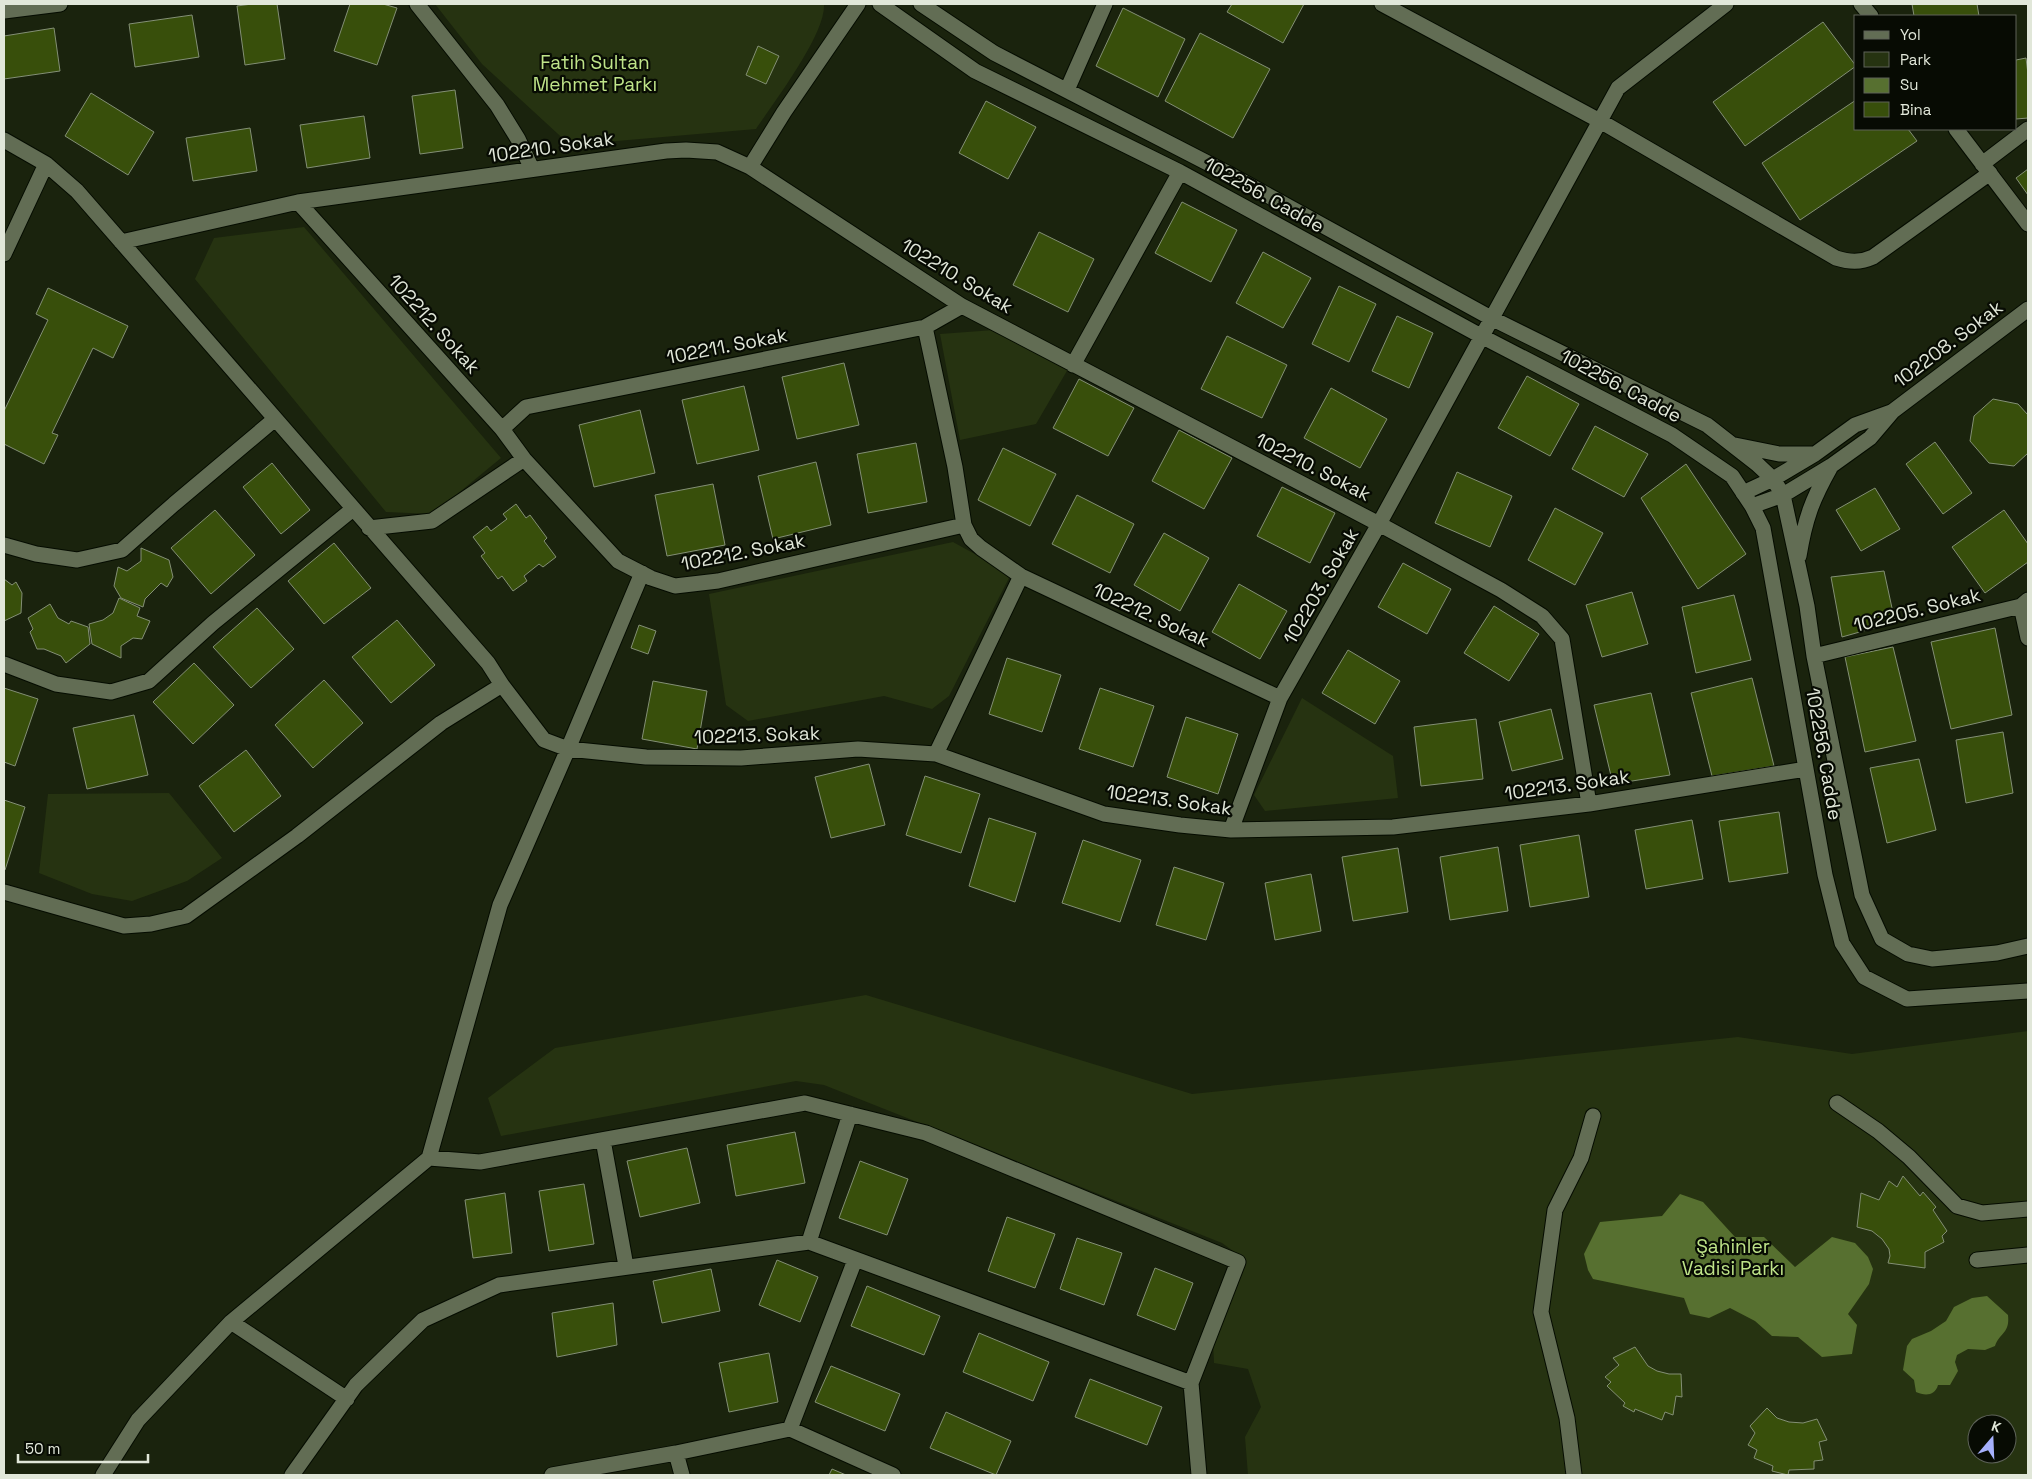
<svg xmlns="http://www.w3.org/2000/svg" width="2032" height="1479" font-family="'Space Grotesk',sans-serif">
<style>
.green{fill:#263311;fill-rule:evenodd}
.water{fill:#577030}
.building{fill:#384f0b;stroke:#838f75}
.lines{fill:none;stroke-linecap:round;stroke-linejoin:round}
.minor-casing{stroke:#050c00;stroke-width:17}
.minor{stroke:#626d54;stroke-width:15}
.labels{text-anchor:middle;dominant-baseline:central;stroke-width:4.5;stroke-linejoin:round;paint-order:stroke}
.park-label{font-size:19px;fill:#bfe489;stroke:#070b03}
.street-label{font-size:19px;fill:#e1e7d9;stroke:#070b03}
</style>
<rect width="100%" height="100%" fill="#1a230d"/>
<path class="green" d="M435,4H824C826,34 774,102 756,129L570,145L482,64Z
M304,227L501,458L433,514L386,512L195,279L214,238Z
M994,330L1068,369L1036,424L960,440L940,334Z
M953,542L1011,574L949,696L932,709L884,696L748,721L726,705L709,594Z
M1302,698L1393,756L1398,798L1265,811L1254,795Z
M169,793L222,858L187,881L132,901L92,894L39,873L48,794Z
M866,995L1192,1094L1738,1037L1852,1054L2028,1031V1475H1248L1245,1437L1261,1407L1248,1369L1214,1363L1213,1341L1243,1258L1222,1243L824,1085L796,1081L501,1136L488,1098L555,1048ZM1977,1424H2007V1454H1977Z"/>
<path class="water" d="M1680,1194L1703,1202L1735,1237H1764L1795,1267L1832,1237L1855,1243L1868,1257L1873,1269L1869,1284L1848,1314L1857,1325L1852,1354L1822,1357L1798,1337L1772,1336L1755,1321L1730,1308L1709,1318L1690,1314L1684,1298L1593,1279L1588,1270L1584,1254L1600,1222L1662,1216Z
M1987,1296L2008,1315C2010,1334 2000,1332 1995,1346L1985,1350L1968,1349L1957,1355L1955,1362L1958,1371L1950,1385H1938C1935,1396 1925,1396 1916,1392L1914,1380L1903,1370L1907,1346L1912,1339L1931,1331L1946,1321L1954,1307L1972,1298Z"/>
<path class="building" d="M252,4H277L285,59L245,65L237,6Z
M350,4H383L397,8L377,65L334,51Z
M1232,4H1304L1283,43L1227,12Z
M1912,4H1977L1979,16H1914Z
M1123,8L1185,39L1158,97L1096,66Z
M192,15L199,57L135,67L129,24Z
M1823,22L1856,66L1745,146L1713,102Z
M54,28L60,71L4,79V36Z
M1200,33L1270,69L1233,138L1165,101Z
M758,46L779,56L766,84L746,75Z
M2026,58L2028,74V118L2016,119V60Z
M455,90L463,148L420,154L412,96Z
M91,93L154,132L128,175L65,136Z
M1856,100V129H1908L1917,141L1800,220L1762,163Z
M986,101L1036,127L1008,179L959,153Z
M364,116L370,158L307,168L300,125Z
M250,128L257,171L193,181L186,138Z
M2028,169V195L2016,178Z
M1182,202L1237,230L1211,282L1155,253Z
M1039,232L1094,259L1068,312L1013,285Z
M1263,252L1311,278L1283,328L1236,303Z
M1339,286L1376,304L1349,362L1312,344Z
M48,288L128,326L113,358L93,348L52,433L58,435L44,464L4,444V411L48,320L36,314Z
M1397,316L1433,333L1409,388L1372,371Z
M1227,336L1287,365L1262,418L1201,389Z
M844,363L859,425L797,439L782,377Z
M1527,376L1579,404L1550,456L1498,428Z
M1079,379L1134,408L1108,456L1053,428Z
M744,386L759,450L697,464L682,400Z
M1331,388L1387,419L1360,468L1304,438Z
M1993,399L2018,404L2028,415V453L2014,466L1989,463L1970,441L1974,416Z
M640,410L655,473L594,487L579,425Z
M1595,426L1648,454L1624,497L1572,469Z
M1179,430L1232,458L1204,509L1152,481Z
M1935,442L1972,493L1943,514L1906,464Z
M916,443L927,502L868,513L857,454Z
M1003,448L1056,474L1030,526L978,500Z
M816,462L831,525L773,539L758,476Z
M272,463L310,510L281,534L243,487Z
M1686,464L1746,554L1698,589L1641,498Z
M1457,472L1512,496L1490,547L1435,523Z
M713,484L725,545L667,556L655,495Z
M1282,487L1335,513L1310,563L1257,536Z
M1875,488L1900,529L1861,551L1836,510Z
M1077,495L1134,524L1110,573L1052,544Z
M516,504L526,518L530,515L547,538L544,541L556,557L543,567L539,564L524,576L527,581L513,591L502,576L498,579L481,556L485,553L473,537L487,526L491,531L507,519L503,514Z
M1555,508L1603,533L1575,585L1528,560Z
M215,510L255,555L211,594L171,548Z
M2004,510L2028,544V562L1985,593L1952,547Z
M1164,533L1209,558L1180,611L1134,585Z
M334,543L371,588L324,624L288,581Z
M141,548L169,560L173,577L167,587L161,583L145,599L143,607L121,598L114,586L118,567L127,571L141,561Z
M1403,563L1451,589L1427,634L1378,607Z
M1884,571L1895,622L1842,637L1831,577Z
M4,579L12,585L16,582L22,593L21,613L4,621Z
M1239,584L1287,611L1260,659L1212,632Z
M1632,592L1648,644L1602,657L1586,605Z
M1734,595L1751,660L1696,673L1682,607Z
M119,598L140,608L137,616L150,621L142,639L133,638L121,646V658L92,644L89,624L103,620L113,613Z
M50,604L58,618L69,624L71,621L88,627L90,644L66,663L61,656L44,649H37L30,632L33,629L28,618Z
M1494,606L1539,634L1509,681L1464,653Z
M257,608L294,649L251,688L213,647Z
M397,620L435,665L391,703L352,657Z
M639,625L656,631L648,654L631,648Z
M1995,628L2012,715L1951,729L1931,642Z
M1893,647L1916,741L1865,752L1845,657Z
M1348,650L1400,681L1375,724L1322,693Z
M1007,658L1061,675L1042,732L989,714Z
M194,663L234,705L193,744L153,702Z
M1752,678L1774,766L1712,776L1691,693Z
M324,680L363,723L313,768L275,725Z
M653,681L707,691L697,749L642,739Z
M4,688L38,699L15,766L4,762Z
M1100,688L1154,706L1133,767L1079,749Z
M1651,693L1670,775L1613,784L1594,705Z
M1551,709L1563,759L1512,771L1499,722Z
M134,715L148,775L87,789L73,728Z
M1186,717L1238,734L1218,794L1167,777Z
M1476,719L1483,779L1421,786L1414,727Z
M2003,732L2013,793L1966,803L1956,740Z
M246,750L281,796L234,832L199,786Z
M1919,759L1936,830L1887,843L1870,768Z
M869,764L885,825L831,838L815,777Z
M925,776L980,794L961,853L906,835Z
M4,800L25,807L5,870H4Z
M1779,812L1788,873L1729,882L1719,821Z
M989,818L1036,833L1015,902L969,886Z
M1692,820L1703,879L1646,889L1635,830Z
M1579,835L1589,897L1530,907L1520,845Z
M1083,840L1141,860L1120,922L1062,903Z
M1498,847L1508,911L1450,920L1440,857Z
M1398,848L1408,912L1353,921L1342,857Z
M1174,867L1224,883L1206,940L1156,925Z
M1311,874L1321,931L1275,940L1265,883Z
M795,1132L805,1183L736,1196L727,1145Z
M687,1148L700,1203L640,1217L627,1161Z
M860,1161L908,1179L887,1235L839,1218Z
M1903,1176L1920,1196L1923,1192L1936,1207L1933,1210L1947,1231L1942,1236L1944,1242L1925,1252V1268L1888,1263L1890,1256L1889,1249L1882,1239L1872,1231L1857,1227L1861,1193L1879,1200L1889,1181L1897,1187Z
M584,1184L594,1244L549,1251L539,1191Z
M505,1193L512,1253L473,1258L465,1200Z
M1007,1217L1055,1234L1035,1288L988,1271Z
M1077,1238L1122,1253L1104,1305L1060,1289Z
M777,1260L818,1277L800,1322L759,1305Z
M1155,1268L1193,1283L1175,1330L1137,1315Z
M711,1269L720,1311L662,1323L653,1281Z
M867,1286L940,1316L924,1355L851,1326Z
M613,1303L617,1345L557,1357L552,1313Z
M979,1333L1049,1362L1033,1401L963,1372Z
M1635,1347L1648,1366L1657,1371L1669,1374H1681L1682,1397L1676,1396L1673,1415L1665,1412L1662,1420L1635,1409L1634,1412L1623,1406L1625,1403L1607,1386L1611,1382L1605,1377L1619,1365L1613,1358Z
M769,1353L778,1402L729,1412L719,1363Z
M831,1366L900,1394L885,1431L815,1402Z
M1090,1379L1162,1407L1147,1445L1075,1417Z
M1767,1408L1777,1418L1789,1422L1803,1423L1817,1419L1827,1440L1819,1442L1823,1460L1814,1461V1469L1789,1470L1788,1475L1772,1471L1773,1466L1754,1458L1757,1450L1748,1445L1755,1433L1750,1426Z
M946,1412L1011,1441L996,1475L930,1448Z
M832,1469L846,1475H829Z"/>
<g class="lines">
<g class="minor-casing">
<path id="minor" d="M417,4L497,105L518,139L532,169
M880,4L975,71L1180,172L1481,336L1672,435L1732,476L1752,506L1763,528L1825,875L1842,943L1864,977L1907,999L2028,991
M921,4L994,53L1229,174L1491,318L1707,425L1757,464L1773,479L1783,495L1807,606L1814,656L1862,895L1882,939L1908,954L1932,959L1997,953L2028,946
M1382,4L1600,121L1836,258C1849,262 1860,263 1873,257L1990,173
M1861,4L1871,16
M4,11L60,4
M1067,90L1105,4
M1956,129L2028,224
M4,140L46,164L77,191L488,663L502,685L544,740L568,749L646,757L741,758L858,749L936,754L1104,814L1180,825L1231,830L1393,827L1589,804L1806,769
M1982,164L2028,129
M750,167L784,112L858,4
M298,202L502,429L524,459L618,561L651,578L675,586L718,581L964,525L971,539L981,548L1021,576L1280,698
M121,242L298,202L666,151L686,150L717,152L750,167L962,306L1379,524L1501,590L1542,616L1562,639L1589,804
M4,254L46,164
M925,327L955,467L964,525
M1073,365L1180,172
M502,429L526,407L925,327L962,306
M1735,445L1779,454H1814
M1743,493L1773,479L1815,454L1855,425L1891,412
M1752,506L1783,495L1831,466L1870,438L1893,411L2028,309
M369,528L432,521L524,459
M4,545L36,554L77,560L122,550L174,504L275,419
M1799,556C1805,519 1812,500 1830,468
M2021,606L2028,638
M1814,656L2021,606L2028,600
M4,664L56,684L111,692L149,681L213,623L353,509
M936,754L1021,576
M1231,830L1280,698L1379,524L1618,88L1726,4
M4,892L124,926L151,924L186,916L297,836L441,723L502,685
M1837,1103L1878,1131L1909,1157L1957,1206L1982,1213L2028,1209
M603,1140L626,1266
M429,1158L480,1162L805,1103L926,1133L1238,1262L1191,1383
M809,1242L850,1114
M1977,1260L2028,1255
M231,1322L347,1399
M790,1429L855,1260
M676,1453L682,1475
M103,1475L138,1420L231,1322L429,1158L500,905L568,749L642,573
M292,1475L356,1385L423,1320L499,1285L809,1242L1191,1383L1199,1475
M552,1475L676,1453L790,1429L893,1475
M1574,1475L1567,1418L1541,1312L1555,1210L1581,1158L1593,1116"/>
</g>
<use href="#minor" class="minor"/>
</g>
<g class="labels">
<g class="park-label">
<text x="595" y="62">Fatih Sultan<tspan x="595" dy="22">Mehmet Parkı</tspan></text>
<text x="1733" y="1246">Şahinler<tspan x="1733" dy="22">Vadisi Parkı</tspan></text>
</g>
<g class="street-label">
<text transform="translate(551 147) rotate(-8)">102210. Sokak</text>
<text transform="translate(1264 195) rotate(29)">102256. Cadde</text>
<text transform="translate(957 276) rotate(31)">102210. Sokak</text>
<text transform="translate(434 324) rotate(48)">102212. Sokak</text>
<text transform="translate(1948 344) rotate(-37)">102208. Sokak</text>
<text transform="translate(727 346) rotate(-11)">102211. Sokak</text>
<text transform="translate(1621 386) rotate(28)">102256. Cadde</text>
<text transform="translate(1313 467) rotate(27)">102210. Sokak</text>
<text transform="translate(743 552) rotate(-11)">102212. Sokak</text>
<text transform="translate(1321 586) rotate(-60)">102203. Sokak</text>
<text transform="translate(1917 610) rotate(-14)">102205. Sokak</text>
<text transform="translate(1151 615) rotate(25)">102212. Sokak</text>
<text transform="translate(757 735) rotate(-2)">102213. Sokak</text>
<text transform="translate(1824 754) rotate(80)">102256. Cadde</text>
<text transform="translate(1567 785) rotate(-8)">102213. Sokak</text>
<text transform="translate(1169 800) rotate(8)">102213. Sokak</text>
</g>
</g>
<rect width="2032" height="1479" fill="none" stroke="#e1e7d9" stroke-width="10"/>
<rect x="1854" y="15" width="162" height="115" fill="#070b03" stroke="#5e6359"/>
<rect x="1864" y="31" width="25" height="8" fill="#626d54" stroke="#5e6359"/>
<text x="1900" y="40" font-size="15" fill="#e1e7d9">Yol</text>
<rect x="1864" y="52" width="25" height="15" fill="#263311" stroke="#5e6359"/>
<text x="1900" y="65" font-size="15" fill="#e1e7d9">Park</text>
<rect x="1864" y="78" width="25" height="15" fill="#577030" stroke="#5e6359"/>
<text x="1900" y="90" font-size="15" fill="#e1e7d9">Su</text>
<rect x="1864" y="102" width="25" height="15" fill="#384f0b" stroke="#5e6359"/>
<text x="1900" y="115" font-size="15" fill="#e1e7d9">Bina</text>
<g transform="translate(1992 1439) rotate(19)"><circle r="24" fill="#070b03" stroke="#5e6359"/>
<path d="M0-4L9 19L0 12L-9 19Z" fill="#a6b1fc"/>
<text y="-8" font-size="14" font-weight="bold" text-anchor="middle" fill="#e1e7d9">K</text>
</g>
<path d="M18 1454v8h130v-8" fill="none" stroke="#e1e7d9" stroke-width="2.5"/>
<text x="25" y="1454" font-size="15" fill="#e1e7d9" stroke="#070b03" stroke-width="4" paint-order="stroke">50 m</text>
</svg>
